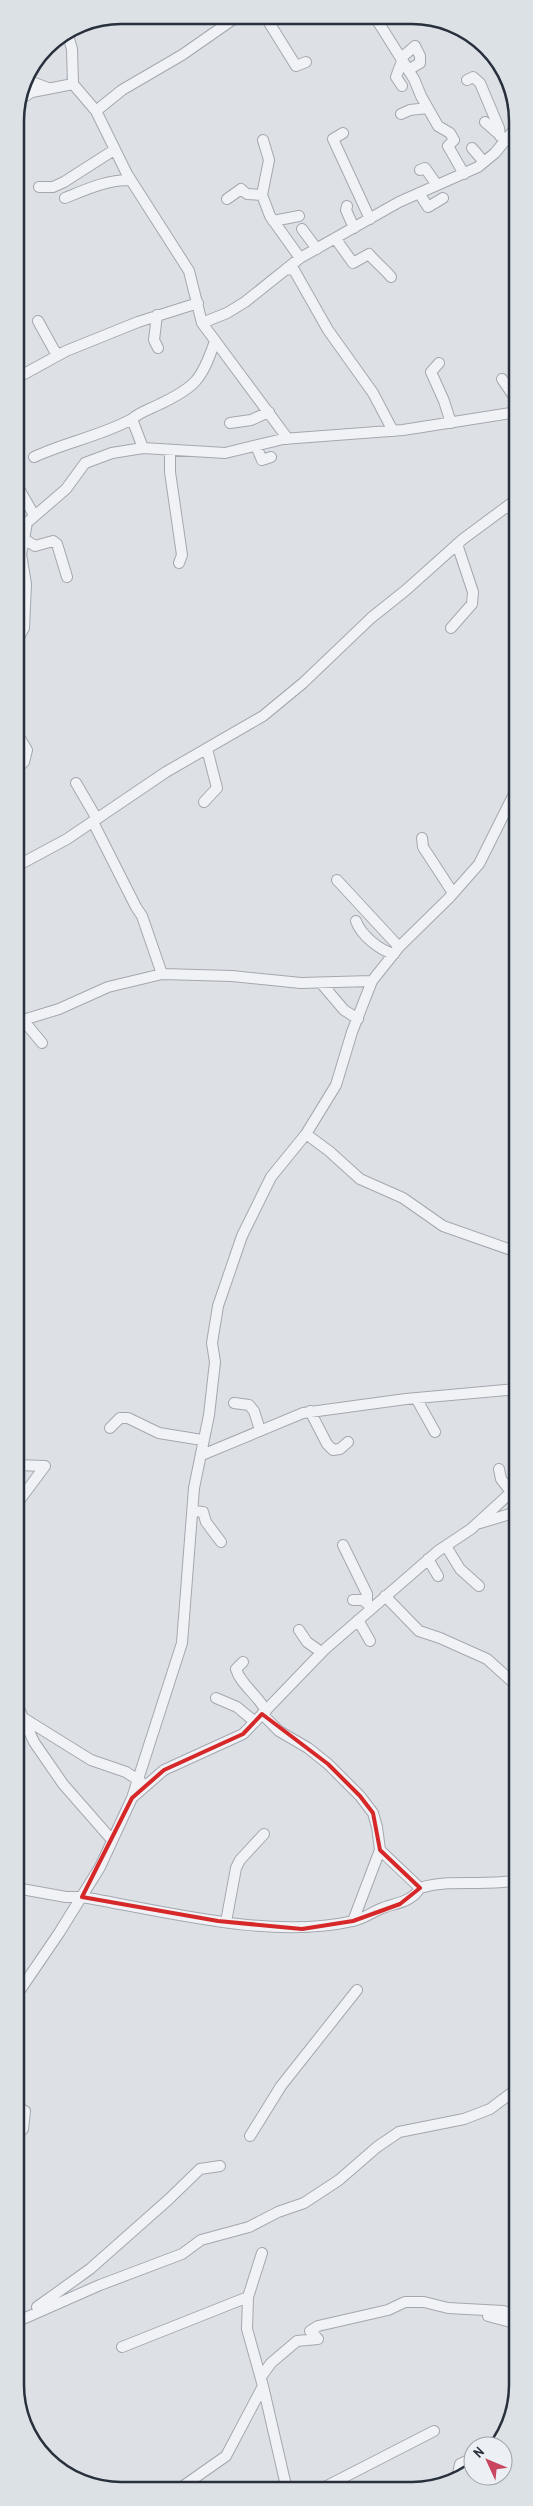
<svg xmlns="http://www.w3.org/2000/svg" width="533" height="2506" font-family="'Archivo Narrow',sans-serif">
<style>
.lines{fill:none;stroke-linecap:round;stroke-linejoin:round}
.minor-casing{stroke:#a3a8b0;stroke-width:12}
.minor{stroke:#f0f2f5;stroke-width:10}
.marked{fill:none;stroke:#d62828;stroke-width:4;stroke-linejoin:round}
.rim{fill:none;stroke:#27303c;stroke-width:2.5}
</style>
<rect width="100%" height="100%" fill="#dde1e6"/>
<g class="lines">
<g class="minor-casing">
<path id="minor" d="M265,16L296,66L306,62
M375,17L414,79L421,96L438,126L450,133L454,140L448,146L464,174
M67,32L72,49L73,84L96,111L127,174L189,271L202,323L288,439
M401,58L415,46L420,56V63L408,70
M467,80L473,77L480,83L499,128L500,136
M24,81L32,82L48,88
M402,86L396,77L402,61
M19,100L32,92L73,84
M96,111L122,90L182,55L238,16
M401,114L410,110L428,108
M485,122L501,136
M343,133L333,139L370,219
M472,148L484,162
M420,170L425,168L437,185
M39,187H53L64,182L114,150
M419,193L428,207L443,198
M262,195L269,160L263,140
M65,198C87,189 106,180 130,180
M227,199L241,189L247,194L262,195L270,216L300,258
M347,206L346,210L354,228
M273,221L299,216
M302,229L317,249
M335,238L353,263L369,254C376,263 383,267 391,277
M286,269L294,270L328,330L373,393L393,431
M157,315L154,340L158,348
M38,321L54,350L59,355
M202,323L227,313L245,302L300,258L399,202L478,167L495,153L517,126
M439,363L431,372L444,401L451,423
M15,379L66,351L138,322L198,303
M502,379L517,401
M15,404L18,416
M230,423L251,420L269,412
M256,446L262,460L271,457
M143,448L132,419C140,412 150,409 160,404C196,387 202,379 215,341
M170,450V472L182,555L179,563
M34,457C66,442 101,436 132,419
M15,482L34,515
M509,505L517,517
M15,533L66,489L85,463L112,453L143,448L225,453L283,439L403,430L517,412
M24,539L35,546L53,541L57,544L67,577
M451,628L472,604L473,592L457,544
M15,644L24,628L26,584L21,554L27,523
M15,730L27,750L24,762L15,770
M76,783L97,819
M204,802L217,788L207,749
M93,822L136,907L142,916L162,974
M422,838L423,847L453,893
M15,867L67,839L166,772L263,716L303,683L371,618L406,590L463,539L517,499
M337,880L399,947
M356,921C361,935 379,950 394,954
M321,983L344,1010L358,1019
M42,1043L23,1020L59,1009L108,987L162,974L232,976L301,983L372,981
M306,1134L329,1151L360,1179L403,1198L443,1226L517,1252
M416,1398L435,1432
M234,1403L249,1405L254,1411L260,1430
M310,1411L327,1444L333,1450L340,1449L348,1442
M110,1428L120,1418H128L159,1433L202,1440
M202,1455L303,1413L406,1399L517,1389
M16,1465L45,1466
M499,1469L501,1479L511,1492
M16,1505L45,1466
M193,1511L203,1512L206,1522L221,1542
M480,1523L517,1512
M516,1543L518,1541
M343,1545L367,1594V1603
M446,1546L460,1569L479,1586
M428,1559L438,1576
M385,1596L419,1631L440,1638L487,1659L518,1687
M353,1600H363L371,1607
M358,1620L370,1641
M299,1630L307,1642L321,1652
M243,1662L236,1669C240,1684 258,1695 266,1711
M216,1698L237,1707L255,1722
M16,1702L34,1742L63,1784L112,1840
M262,1714L279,1731L308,1748L328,1764L360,1796L373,1813L377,1827L380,1850L353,1921
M16,1724L25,1719L91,1760L126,1772L141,1782
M133,1797L164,1770L243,1734L324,1650L438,1551L471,1529L518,1486
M380,1850L420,1888
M16,1888L66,1897H82C164,1911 271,1940 353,1921C363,1919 371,1913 380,1909C394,1903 411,1903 420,1888C454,1878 484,1887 518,1880
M226,1922L236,1868L240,1860L264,1834
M16,1996L59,1933L100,1867L132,1798L182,1643L194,1488L209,1415L215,1362L212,1343L218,1306L242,1236L271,1177L306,1134L336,1085L352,1032L372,981L399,947L449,898L479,864L517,788
M16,2106L25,2111L23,2129L16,2136
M250,2136L281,2086L357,1990
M37,2307L90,2269L168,2200L200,2169L220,2166
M488,2316L518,2324
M16,2322L100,2285L182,2254L201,2240L249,2227L278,2212L304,2203L339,2180L377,2147L399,2132L464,2119L490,2109L518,2088
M318,2339L310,2331L318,2326L388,2310L405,2302H424L448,2308L503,2311L518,2316
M122,2347L248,2297
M261,2377L271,2363L297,2341L318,2339
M263,2386L287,2490
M458,2474L460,2464L473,2458
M179,2489L226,2456L263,2386L247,2329L248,2297L262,2253
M319,2490L434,2431"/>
</g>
<use href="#minor" class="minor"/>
</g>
<path class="marked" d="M262,1714L328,1764L360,1796L373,1813L380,1850L420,1888L400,1904L353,1921L302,1929L218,1921L82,1897L132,1798L164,1770L243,1734Z"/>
<path d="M0 0H533V2506H0ZM121 24H412A97 97 0 0 1 509 121V2385A97 97 0 0 1 412 2482H121A97 97 0 0 1 24 2385V121A97 97 0 0 1 121 24Z" fill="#dce1e5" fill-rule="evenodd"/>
<path class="rim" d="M121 24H412A97 97 0 0 1 509 121V2385A97 97 0 0 1 412 2482H121A97 97 0 0 1 24 2385V121A97 97 0 0 1 121 24Z"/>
<g transform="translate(488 2461) rotate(314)"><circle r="24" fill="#ecf0f4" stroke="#9da3aa"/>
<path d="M0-4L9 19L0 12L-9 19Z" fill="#c8465f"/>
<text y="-8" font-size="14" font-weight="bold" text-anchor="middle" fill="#27303c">N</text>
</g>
</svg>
